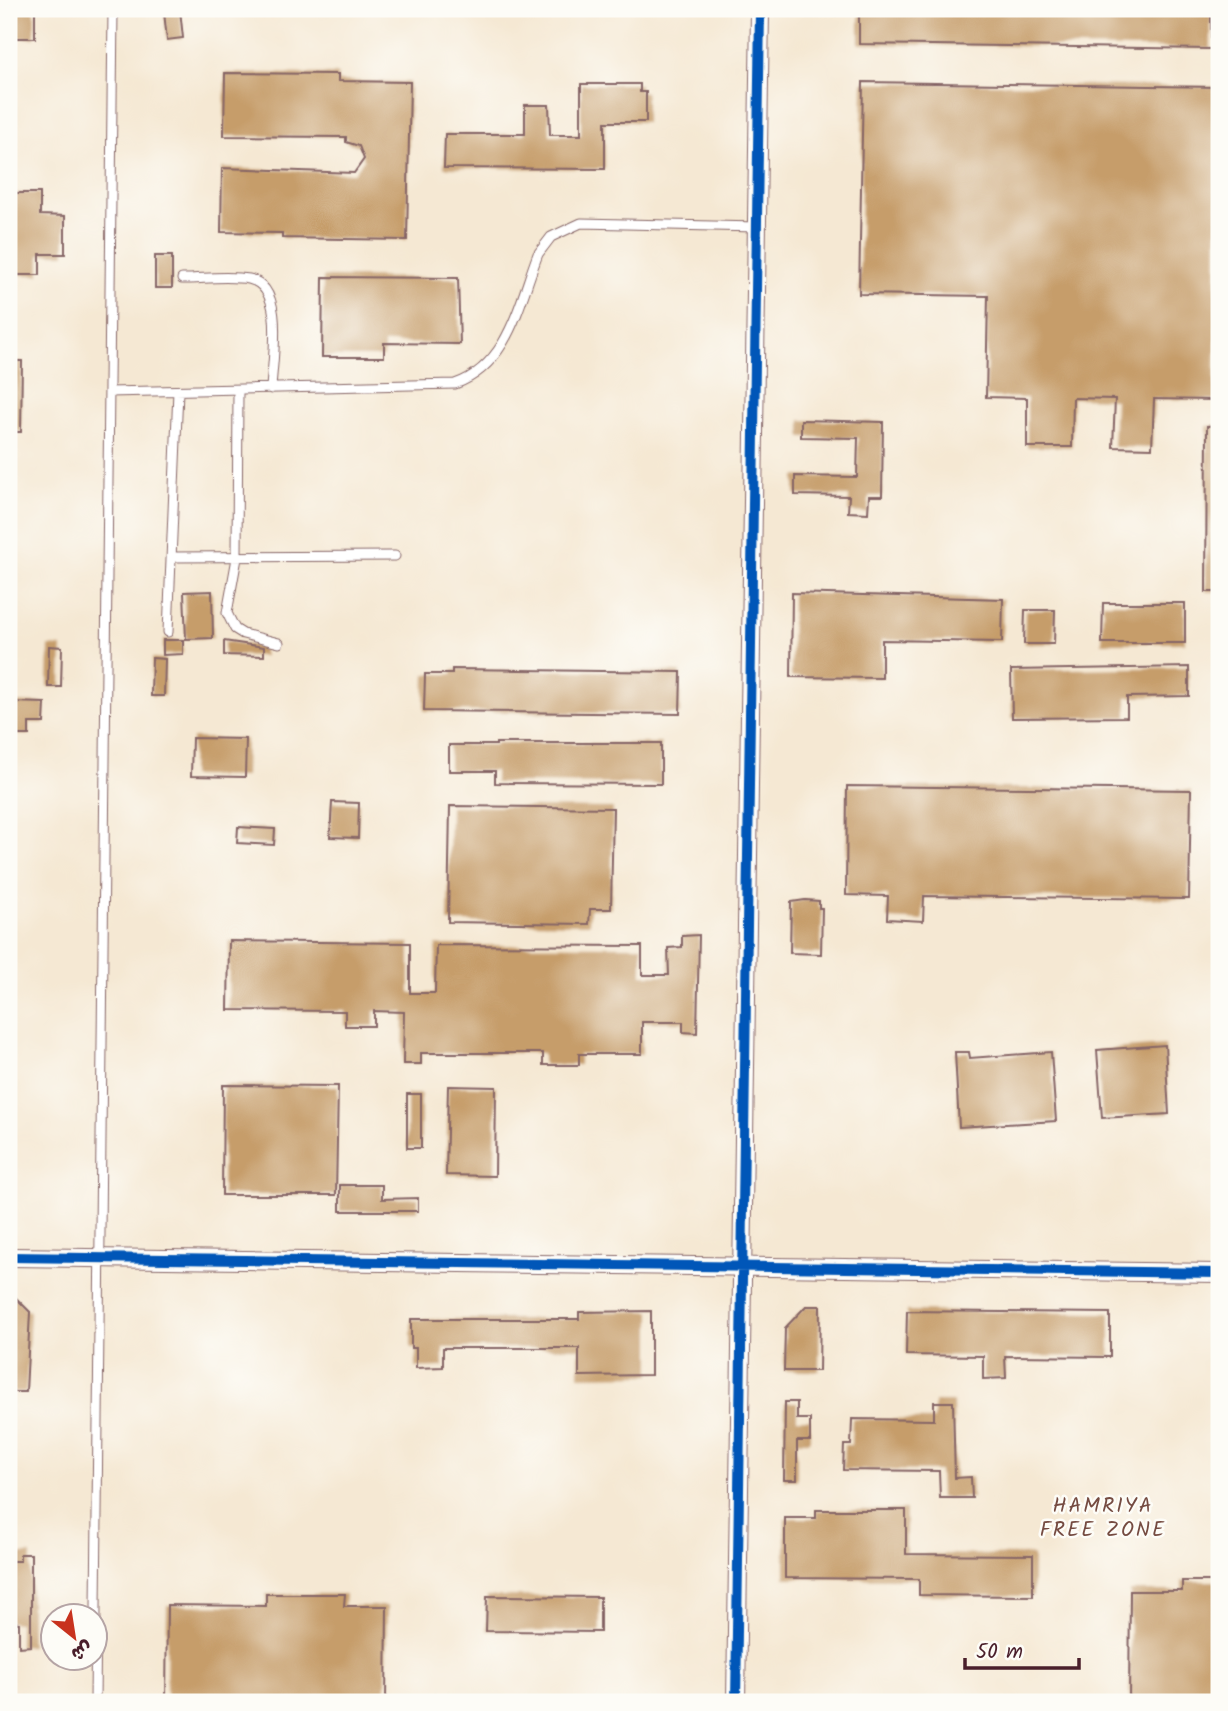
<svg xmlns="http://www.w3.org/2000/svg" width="1228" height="1711" font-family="Kalam,'Playpen Sans Arabic',sans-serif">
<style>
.building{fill:#c69d6a}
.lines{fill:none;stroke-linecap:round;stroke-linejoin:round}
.lane-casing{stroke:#866566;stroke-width:11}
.street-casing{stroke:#866566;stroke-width:20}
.lane{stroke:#fff;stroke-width:9}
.street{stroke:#fff;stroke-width:18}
.cycleway-casing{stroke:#fdfcf7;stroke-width:15}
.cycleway{stroke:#0057b8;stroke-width:10}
.labels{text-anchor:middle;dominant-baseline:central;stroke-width:5;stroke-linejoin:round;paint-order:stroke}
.neighbourhood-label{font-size:21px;letter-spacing:2px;fill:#754b41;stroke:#fdfcf7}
</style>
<rect width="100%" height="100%" fill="#fdfcf7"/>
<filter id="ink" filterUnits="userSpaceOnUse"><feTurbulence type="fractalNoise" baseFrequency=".0143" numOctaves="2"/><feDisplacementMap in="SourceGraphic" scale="14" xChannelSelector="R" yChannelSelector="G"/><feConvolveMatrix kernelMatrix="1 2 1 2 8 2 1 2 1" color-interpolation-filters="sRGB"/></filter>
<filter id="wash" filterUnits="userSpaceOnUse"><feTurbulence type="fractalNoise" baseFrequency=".00686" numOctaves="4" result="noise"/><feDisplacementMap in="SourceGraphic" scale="28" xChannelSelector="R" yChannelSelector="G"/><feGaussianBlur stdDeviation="1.57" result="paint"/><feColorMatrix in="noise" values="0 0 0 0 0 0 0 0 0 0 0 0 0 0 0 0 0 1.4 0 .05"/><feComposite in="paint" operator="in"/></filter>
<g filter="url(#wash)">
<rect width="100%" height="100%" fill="#f5e8d3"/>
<g id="blocks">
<path class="building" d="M9,9H35V38H9Z
M859,9H1211V49L859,44Z
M180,10L183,38L167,40L164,12Z
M225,73L338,74V81L410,82L407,240L282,238V233L221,232L222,168L354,173L364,159L359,146L346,142V137L224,136Z
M863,82L1219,87L1215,400L1154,399L1152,448L1113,447L1115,399L1073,398L1072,447H1027V398L986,397L988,296L859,294Z
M581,84H640V92H646V122H605V169L444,168L445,134H525V105H549L550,135H581Z
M9,193H40V215L65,216V254H40V275H9Z
M155,256H172V288H155Z
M323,277L458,278L460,344L384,343V357H322Z
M9,361H22L21,432H9Z
M801,420L883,422L882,496H869L868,513L848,512L849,496L795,495V476L857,477L858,438L801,437Z
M1219,425V592H1206L1207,426Z
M212,591L213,638L186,639L184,592Z
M792,593L1003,599L1002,642L882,640V678L791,677Z
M1103,603H1185V643H1102Z
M1025,610H1055L1054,644H1024Z
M163,640H183V654L163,655Z
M224,641L264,647V656L224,655Z
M49,646L62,647L61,687H48Z
M152,658L165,659L164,696H151Z
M1189,667V696L1127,697V717L1012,718L1011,670Z
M452,669L681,672L680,714L424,711L425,674H452Z
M9,702L45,703L44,723H29V735H9Z
M192,738L246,739L245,777L191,776Z
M496,743H661V784L495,783V771H449V745H496Z
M847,786L1191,790L1189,899L924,896L923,921L887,919L888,896L846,895Z
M332,802L359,803L358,838L330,837Z
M450,806L613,808L611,909H590L589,924L448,922Z
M238,827L275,829L274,845L237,843Z
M805,900L819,901V908H822L821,954L790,953L791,902Z
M699,935L697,1033L683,1032V1022H642V1054H579V1065H543V1053H421V1064H403L404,1012L374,1011V1026H345V1011L228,1010L229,941L410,943V993H435L436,945L642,946V975H669L668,948L682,947V936Z
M1165,1045L1169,1114L1102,1118L1097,1050Z
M955,1052H969L970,1058L1051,1052L1056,1121L959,1127Z
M223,1085L338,1086L336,1195H222Z
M448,1086L496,1087L495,1176L446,1175Z
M407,1094H421V1148H407Z
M340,1185H382V1199L418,1198V1211H340Z
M9,1291L30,1312L26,1392H9Z
M806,1306H820L819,1371H784L785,1328Z
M651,1311V1375L579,1376V1348H443V1367L416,1368V1348H411V1319H579V1312Z
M907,1311L1110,1313V1357L1005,1356L1006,1378L983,1379V1356L906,1355Z
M785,1402H797V1419H810V1441H797V1480H784Z
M934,1402H953L955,1478L971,1477L972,1498H940L939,1471L843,1470L844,1445H851L852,1419L934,1420Z
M816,1510H906V1554L1033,1555V1596L919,1595V1579L785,1578V1518H816Z
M20,1554H31V1646L19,1647V1623L9,1622V1561H20Z
M1182,1581H1219V1702H1129L1130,1591H1182Z
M266,1594H345L344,1606H387L386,1702H166L167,1605L266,1606Z
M487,1596L600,1597V1632L486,1631Z"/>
</g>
</g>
<g filter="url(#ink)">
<use href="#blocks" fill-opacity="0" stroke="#866566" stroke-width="2"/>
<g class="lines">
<g class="lane-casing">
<path id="lane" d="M182,279C203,279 228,275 249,279C287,287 272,360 271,389
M238,390L237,558L227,613L235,629L243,634L279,643
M109,392L455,384C509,365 519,303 538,254L551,237L581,223L757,227
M172,557L395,556
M168,632L178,391
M95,1702L113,9"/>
</g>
<g class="street-casing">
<path id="street" d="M9,1257L1219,1273
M736,1702L760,9"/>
</g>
<use href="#lane" class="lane"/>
<use href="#street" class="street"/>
<g class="cycleway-casing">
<path id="cycleway" d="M9,1257L1219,1273
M736,1702L760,9"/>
</g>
<use href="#cycleway" class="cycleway"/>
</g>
</g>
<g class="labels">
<g class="neighbourhood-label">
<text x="1103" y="1506">HAMRIYA<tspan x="1103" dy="24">FREE ZONE</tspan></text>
</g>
</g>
<rect width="1228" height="1711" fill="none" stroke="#fdfcf7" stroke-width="35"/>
<g transform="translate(74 1637) rotate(150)"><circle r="33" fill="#fdfcf7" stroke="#b5a4a5" stroke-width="2"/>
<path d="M0-5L12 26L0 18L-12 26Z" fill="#c8321e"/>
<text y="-10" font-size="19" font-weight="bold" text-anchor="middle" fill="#4a1f2b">ش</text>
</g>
<path d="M965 1658v10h114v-10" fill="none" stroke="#4a1f2b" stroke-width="3.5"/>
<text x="976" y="1658" font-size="21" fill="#4a1f2b" stroke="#fdfcf7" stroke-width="5" paint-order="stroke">50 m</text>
</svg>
